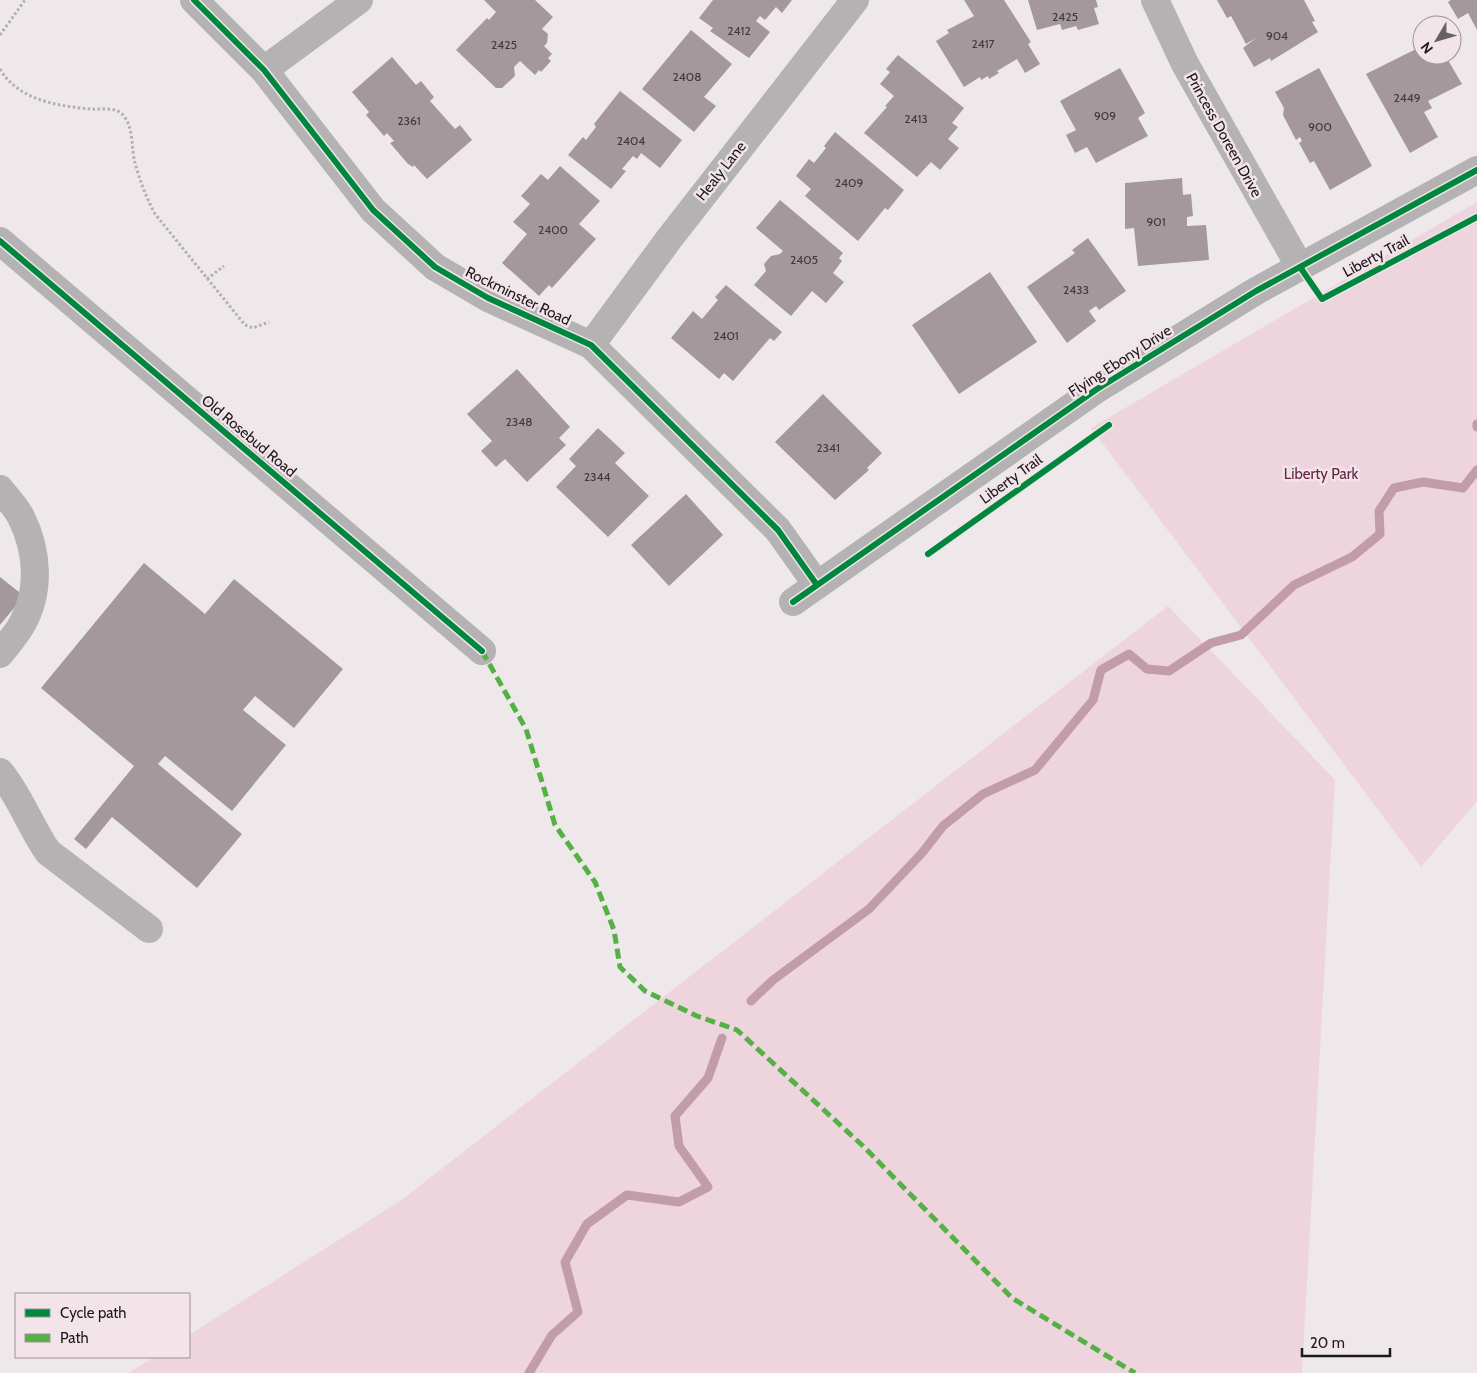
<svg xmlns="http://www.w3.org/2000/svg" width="1477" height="1373" font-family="Cabin,sans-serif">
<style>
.green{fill:#edd4dd}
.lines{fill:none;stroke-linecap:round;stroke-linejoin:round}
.stream{stroke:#c29caa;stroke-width:9}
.building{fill:#a4989c}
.path{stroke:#b2afb0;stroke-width:3;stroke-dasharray:2.5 2.5;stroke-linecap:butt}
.minor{stroke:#b4b2b3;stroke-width:28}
.quiet{stroke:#55b145;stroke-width:5;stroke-dasharray:10 5;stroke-linecap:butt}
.cycleway-casing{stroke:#f2e4e9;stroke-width:9}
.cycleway{stroke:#00873e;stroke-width:6}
.labels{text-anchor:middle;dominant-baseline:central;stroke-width:5;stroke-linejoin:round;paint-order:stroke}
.number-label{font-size:12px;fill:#3f393a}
.street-label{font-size:15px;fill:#1d191a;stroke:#f2e4e9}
.park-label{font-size:15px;fill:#642341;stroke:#f2e4e9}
</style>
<rect width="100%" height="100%" fill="#eee8ea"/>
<path class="green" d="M1477,202V801L1421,867L1091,428Z
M1168,606L1335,780L1302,1373H129L154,1357H189V1335L400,1201Z"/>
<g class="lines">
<path class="stream" d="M1477,424V427
M751,1001L773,980L869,909L922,853L943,826L983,794L1035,770L1093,700L1101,670L1129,654L1147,669L1169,671L1211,643L1241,635L1294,585L1352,557L1380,534L1379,511L1394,488L1423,482L1463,488L1477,470
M529,1373L552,1335L578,1312L565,1262L587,1224L627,1195L679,1202L708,1187L679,1146L675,1116L708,1078L722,1038"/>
</g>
<path class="building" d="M484,0H535L553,17L542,29L548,34L547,43L544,46L552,54L548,58L551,61L541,72L539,70L535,75L520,61L514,67L515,76L502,88H496L456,50L487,18L489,20L496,12Z
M713,0H792L782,13L776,7L765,20L760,16L756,21L770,32L749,58L710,31L713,28L699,18Z
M964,0H1004L1031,42L1028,44L1040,64L1025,73L1017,59L997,71L999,73L989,79L988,76L981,80L980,77L964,87L936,41L949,33L947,30L974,16Z
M1028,0H1096L1098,7L1094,8L1099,24L1078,30L1076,26L1062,30L1060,24L1037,30Z
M1217,0H1304L1315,21L1312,22L1318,32L1271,61L1270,58L1254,67L1243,48L1256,38L1246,44L1231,16L1227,18Z
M1451,0H1477V30L1468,13L1458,19L1448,2Z
M691,30L732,64L704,97L716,106L694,132L642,89Z
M1422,46V55H1445L1462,84L1428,101L1432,108L1424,112L1438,137L1410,153L1366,74Z
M898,55L964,108L952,123L958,127L948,139L959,148L940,170L931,162L917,177L864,133L887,107L885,106L894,96L880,84L890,72L886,69Z
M392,57L416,85L421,81L434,97L430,101L455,129L460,125L472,140L427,179L414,165L413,167L408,164L390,143L394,141L387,133L384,136L366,115L369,112L352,92Z
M1120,68L1145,113L1138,118L1148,136L1096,163L1087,147L1075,153L1066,135L1076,130L1060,101Z
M1319,68L1372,166L1330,190L1314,161L1310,163L1299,143L1302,141L1300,137L1296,140L1283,115L1284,108L1275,92Z
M620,91L682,140L660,168L641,153L637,159L633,156L622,169L626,171L611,189L568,155L583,137L586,140L596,127L594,124Z
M835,132L904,190L888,210L885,208L858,241L805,196L811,189L796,176L809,159L814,163L826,148L824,146Z
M560,166L600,201L579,224L596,239L552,288L549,285L539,296L502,263L527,234L513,222L530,204L521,196L541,174L548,180Z
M1182,178L1183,195L1191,194L1193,216L1187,217V226L1206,225L1209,260L1138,266L1134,228L1125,229V183Z
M780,200L843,253L839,258L842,261L833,273L844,282L826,303L812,291L791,316L754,285L766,271L764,264L771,256L780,254L783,251L756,228Z
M1088,238L1126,291L1099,310L1096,306L1089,311L1096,321L1067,343L1027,287L1075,253L1072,250Z
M990,272L1037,342L959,394L912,325Z
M726,285L782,332L774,341L770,338L733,381L724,373L719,379L671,338L693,311L702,319L718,300L715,297Z
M517,369L570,427L559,438L566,445L527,482L505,459L496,467L481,451L492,441L467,414Z
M823,394L882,453L867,468L869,470L835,500L775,442Z
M598,428L625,453L615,463L649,496L608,537L556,487L576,466L569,459Z
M686,494L723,535L669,586L631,545Z
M144,563L205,614L234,579L343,669L294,728L255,696L243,710L286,745L232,811L165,756L158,764L242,834L197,888L112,817L86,849L74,839L134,766L41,688Z
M0,577L24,596L0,625Z"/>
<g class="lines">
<path class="path" d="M0,35L25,0
M0,69C18,100 57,106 91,109C101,110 115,106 123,115C134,127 131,149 135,163C140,181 146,197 155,214L245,325L253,328L269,322
M207,279L224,266"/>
<path class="minor" d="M194,0L264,70L373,210L435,267L488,298L591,345L778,530L817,585
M1155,0L1185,64L1300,267
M264,70L359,0
M0,241L482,651
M591,345L669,239L855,0
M0,489C7,498 16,507 21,517C38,551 41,592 21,626C15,636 7,645 0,654
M793,602L1097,389L1256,291L1477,170
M0,772C20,796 30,826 48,852L149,929"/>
<path class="quiet" d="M482,651L526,729L555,825L595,882L614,930L620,967L645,991L697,1016L737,1030L863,1146L1012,1298L1135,1373"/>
<g class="cycleway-casing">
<path id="cycleway" d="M194,0L264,70L373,210L435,267L488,298L591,345L778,530L817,585
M0,241L482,651
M1300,267L1322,299L1477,217
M928,554L1109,425
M793,602L1097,389L1256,291L1477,170"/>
</g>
<use href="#cycleway" class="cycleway"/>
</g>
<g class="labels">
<g class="number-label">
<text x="1065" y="16">2425</text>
<text x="739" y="30">2412</text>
<text x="1277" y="35">904</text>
<text x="983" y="43">2417</text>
<text x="504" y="44">2425</text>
<text x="687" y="76">2408</text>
<text x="1407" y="97">2449</text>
<text x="1105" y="115">909</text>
<text x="916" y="118">2413</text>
<text x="409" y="120">2361</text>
<text x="1320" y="126">900</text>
<text x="631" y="140">2404</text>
<text x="849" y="182">2409</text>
<text x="1156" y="221">901</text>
<text x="553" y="229">2400</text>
<text x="804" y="259">2405</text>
<text x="1076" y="289">2433</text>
<text x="726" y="335">2401</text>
<text x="519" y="421">2348</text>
<text x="828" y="447">2341</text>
<text x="597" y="476">2344</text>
</g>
<g class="street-label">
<text transform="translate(1224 135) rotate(61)">Princess Doreen Drive</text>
<text transform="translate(721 171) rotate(-52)">Healy Lane</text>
<text transform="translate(1376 256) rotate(-28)">Liberty Trail</text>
<text transform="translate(518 296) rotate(26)">Rockminster Road</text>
<text transform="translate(1120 361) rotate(-33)">Flying Ebony Drive</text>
<text transform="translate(249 436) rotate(40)">Old Rosebud Road</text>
<text transform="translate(1011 479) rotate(-36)">Liberty Trail</text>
</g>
<g class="park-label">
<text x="1321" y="474">Liberty Park</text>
</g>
</g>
<rect x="15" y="1293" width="175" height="65" fill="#f2e4e9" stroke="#9d9396"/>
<rect x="25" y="1309" width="25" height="8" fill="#00873e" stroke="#9d9396"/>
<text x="60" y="1318" font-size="15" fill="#1d191a">Cycle path</text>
<rect x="25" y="1334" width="25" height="8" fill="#55b145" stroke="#9d9396"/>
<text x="60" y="1343" font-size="15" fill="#1d191a">Path</text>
<g transform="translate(1437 40) rotate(232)"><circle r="24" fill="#f2e4e9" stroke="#9d9396"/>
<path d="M0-4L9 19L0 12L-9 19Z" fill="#666163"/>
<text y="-8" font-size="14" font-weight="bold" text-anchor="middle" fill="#1d191a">N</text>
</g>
<path d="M1302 1348v8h88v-8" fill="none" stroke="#1d191a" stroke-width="2.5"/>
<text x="1310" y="1348" font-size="15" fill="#1d191a" stroke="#f2e4e9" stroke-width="4" paint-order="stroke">20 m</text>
</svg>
